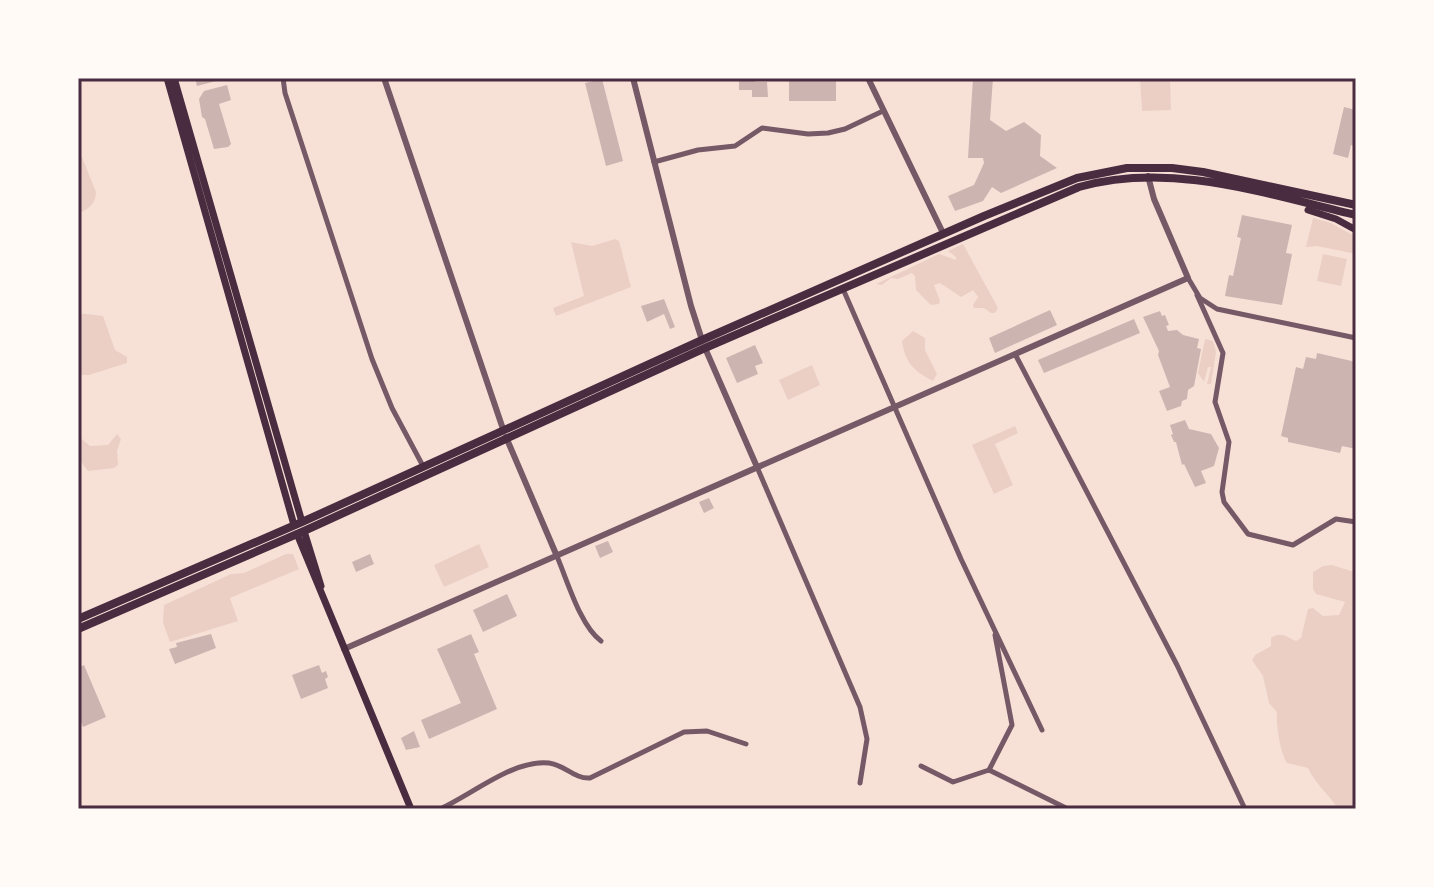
<svg xmlns="http://www.w3.org/2000/svg" width="1434" height="887" font-family="Raleway,sans-serif">
<style>
.green{fill:#ebcfc5}
.building{fill:#ccb4b1}
.lines{fill:none;stroke-linecap:round;stroke-linejoin:round}
.minor{stroke:#755966;stroke-width:5}
.tertiary{stroke:#755966;stroke-width:6}
.secondary{stroke:#4a2c40;stroke-width:7}
.primary{stroke:#4a2c40;stroke-width:8}
.neatline{fill:none;stroke:#4a2c40;stroke-width:3}
</style>
<rect width="100%" height="100%" fill="#f7e1d7"/>
<path class="green" d="M1140,78H1170L1171,110L1142,111Z
M78,147L96,192C96,204 88,209 78,214Z
M1313,218L1331,223L1356,237V254L1317,246L1306,247Z
M615,239L619,241L631,287L556,316L553,308L584,296L571,242L592,246Z
M963,244L998,308L995,313H991L984,308H974L973,305L978,297L973,290L961,297L940,283L934,285L940,301L939,304L931,305L916,290L915,276L912,273L898,279L891,278L882,285L876,284L939,254L956,260V257L948,251Z
M1323,254L1347,259L1341,286L1317,281Z
M78,313L103,316L115,350L127,357V363L89,375H78Z
M913,331L925,338V350L937,374L933,381C915,372 905,363 902,341Z
M1205,339L1213,341L1216,352L1211,384H1207L1211,367H1208L1204,382L1198,373Z
M812,365L820,385L788,400L779,380Z
M1015,426L1018,433L995,444L1013,485L994,494L972,445Z
M117,434L121,439L117,451L118,465L114,468L88,471L78,458V436L90,446L108,445Z
M479,544L489,567L444,587L434,565Z
M286,554H293L299,569L230,598L238,621L170,642L163,623L164,605L231,574L244,573Z
M1332,565L1351,571L1356,570V809H1338C1329,794 1315,784 1308,768L1287,763C1280,752 1276,725 1277,712L1269,703L1263,676L1252,660L1255,655L1271,646V638C1281,631 1286,637 1296,641L1301,638L1308,609L1313,608L1323,616L1339,615L1345,602L1316,594L1313,589V572L1323,566Z"/>
<path class="building" d="M195,78H216V81L197,86Z
M739,78H755V82H767L768,97H752V90H739Z
M789,78H836V101H789Z
M973,78H993L990,120L1006,131L1024,122L1041,135L1040,156L1057,168L1001,193L992,187L983,201L955,211L948,196L974,185L984,163L983,158H968Z
M602,79L623,161L606,166L585,83Z
M227,85L231,100L219,104L231,144L228,147L214,149L205,119L202,117L199,99L204,91Z
M1344,107L1356,110V146L1351,145L1348,158L1333,154Z
M1242,215L1292,225L1286,253L1292,254L1282,305L1225,296L1229,275L1233,276L1241,238L1237,237Z
M664,299L675,327L670,329L664,314L647,322L641,306Z
M1050,310L1057,325L995,353L989,338Z
M1160,311L1162,316L1165,315L1169,325L1166,326L1168,331L1177,330L1183,335L1199,339L1197,348L1201,349L1194,386L1188,390L1187,399L1182,401L1181,406L1167,411L1159,391L1170,387L1158,355L1159,351L1143,317Z
M1134,319L1140,333L1044,373L1038,360Z
M755,345L763,363L755,366L758,374L737,383L726,358Z
M1317,353L1356,362V449L1342,446L1340,453L1288,442V438L1281,436L1296,367L1303,369L1306,357L1316,359Z
M1185,420L1189,429L1211,434L1219,448L1214,466L1201,471L1206,483L1195,487L1184,464L1182,465L1176,442H1174L1171,435L1173,434L1170,425Z
M709,498L714,508L704,513L699,502Z
M608,541L613,552L600,558L595,546Z
M370,554L374,564L356,572L352,562Z
M507,594L517,616L483,632L473,610Z
M211,634L216,648L175,664L169,649L177,647L176,643Z
M471,634L479,652L474,654L497,709L429,739L421,720L461,703L437,649Z
M84,665L106,717L83,727L78,715V668Z
M319,665L322,673L326,671L328,677L325,679L328,688L301,699L292,675Z
M414,731L420,747L406,750L401,738Z"/>
<g class="lines">
<path class="minor" d="M283,78L285,93L372,359L392,408L423,466
M654,162L698,150L735,146L762,128L808,134L828,133L845,129L883,111
M1188,278L1200,298L1217,309L1356,338
M843,289L961,559L1042,730
M1197,295L1223,353L1215,402L1229,442L1222,492L1224,502L1248,534L1293,545L1336,519L1356,522
M1015,354L1177,665L1245,809
M757,467L860,707L867,739L860,783
M556,554C567,579 580,626 601,641
M921,766L953,782L989,770L1068,809
M989,770L1012,725L995,635
M440,809C473,794 514,759 549,763C565,765 574,779 590,778L684,732L707,731L746,744"/>
<path class="tertiary" d="M384,78L503,429
M633,78L691,306L702,340
M868,78L943,233
M705,348L757,467
M506,437L556,554
M344,649L1188,278L1154,199L1148,176"/>
<path class="secondary" d="M167,78L294,525
M174,78L302,522
M1308,210L1336,219L1356,230
M304,531L321,586
M297,534L411,809"/>
<path class="primary" d="M78,619L302,522L702,340L984,216L1077,178L1127,168H1172L1203,172L1356,205
M78,629L304,531L705,348L1079,187C1171,161 1266,194 1356,215"/>
</g>
<rect width="1434" height="887" fill="none" stroke="#fffaf5" stroke-width="160"/>
<rect x="80" y="80" width="1274" height="727" class="neatline"/>
</svg>
